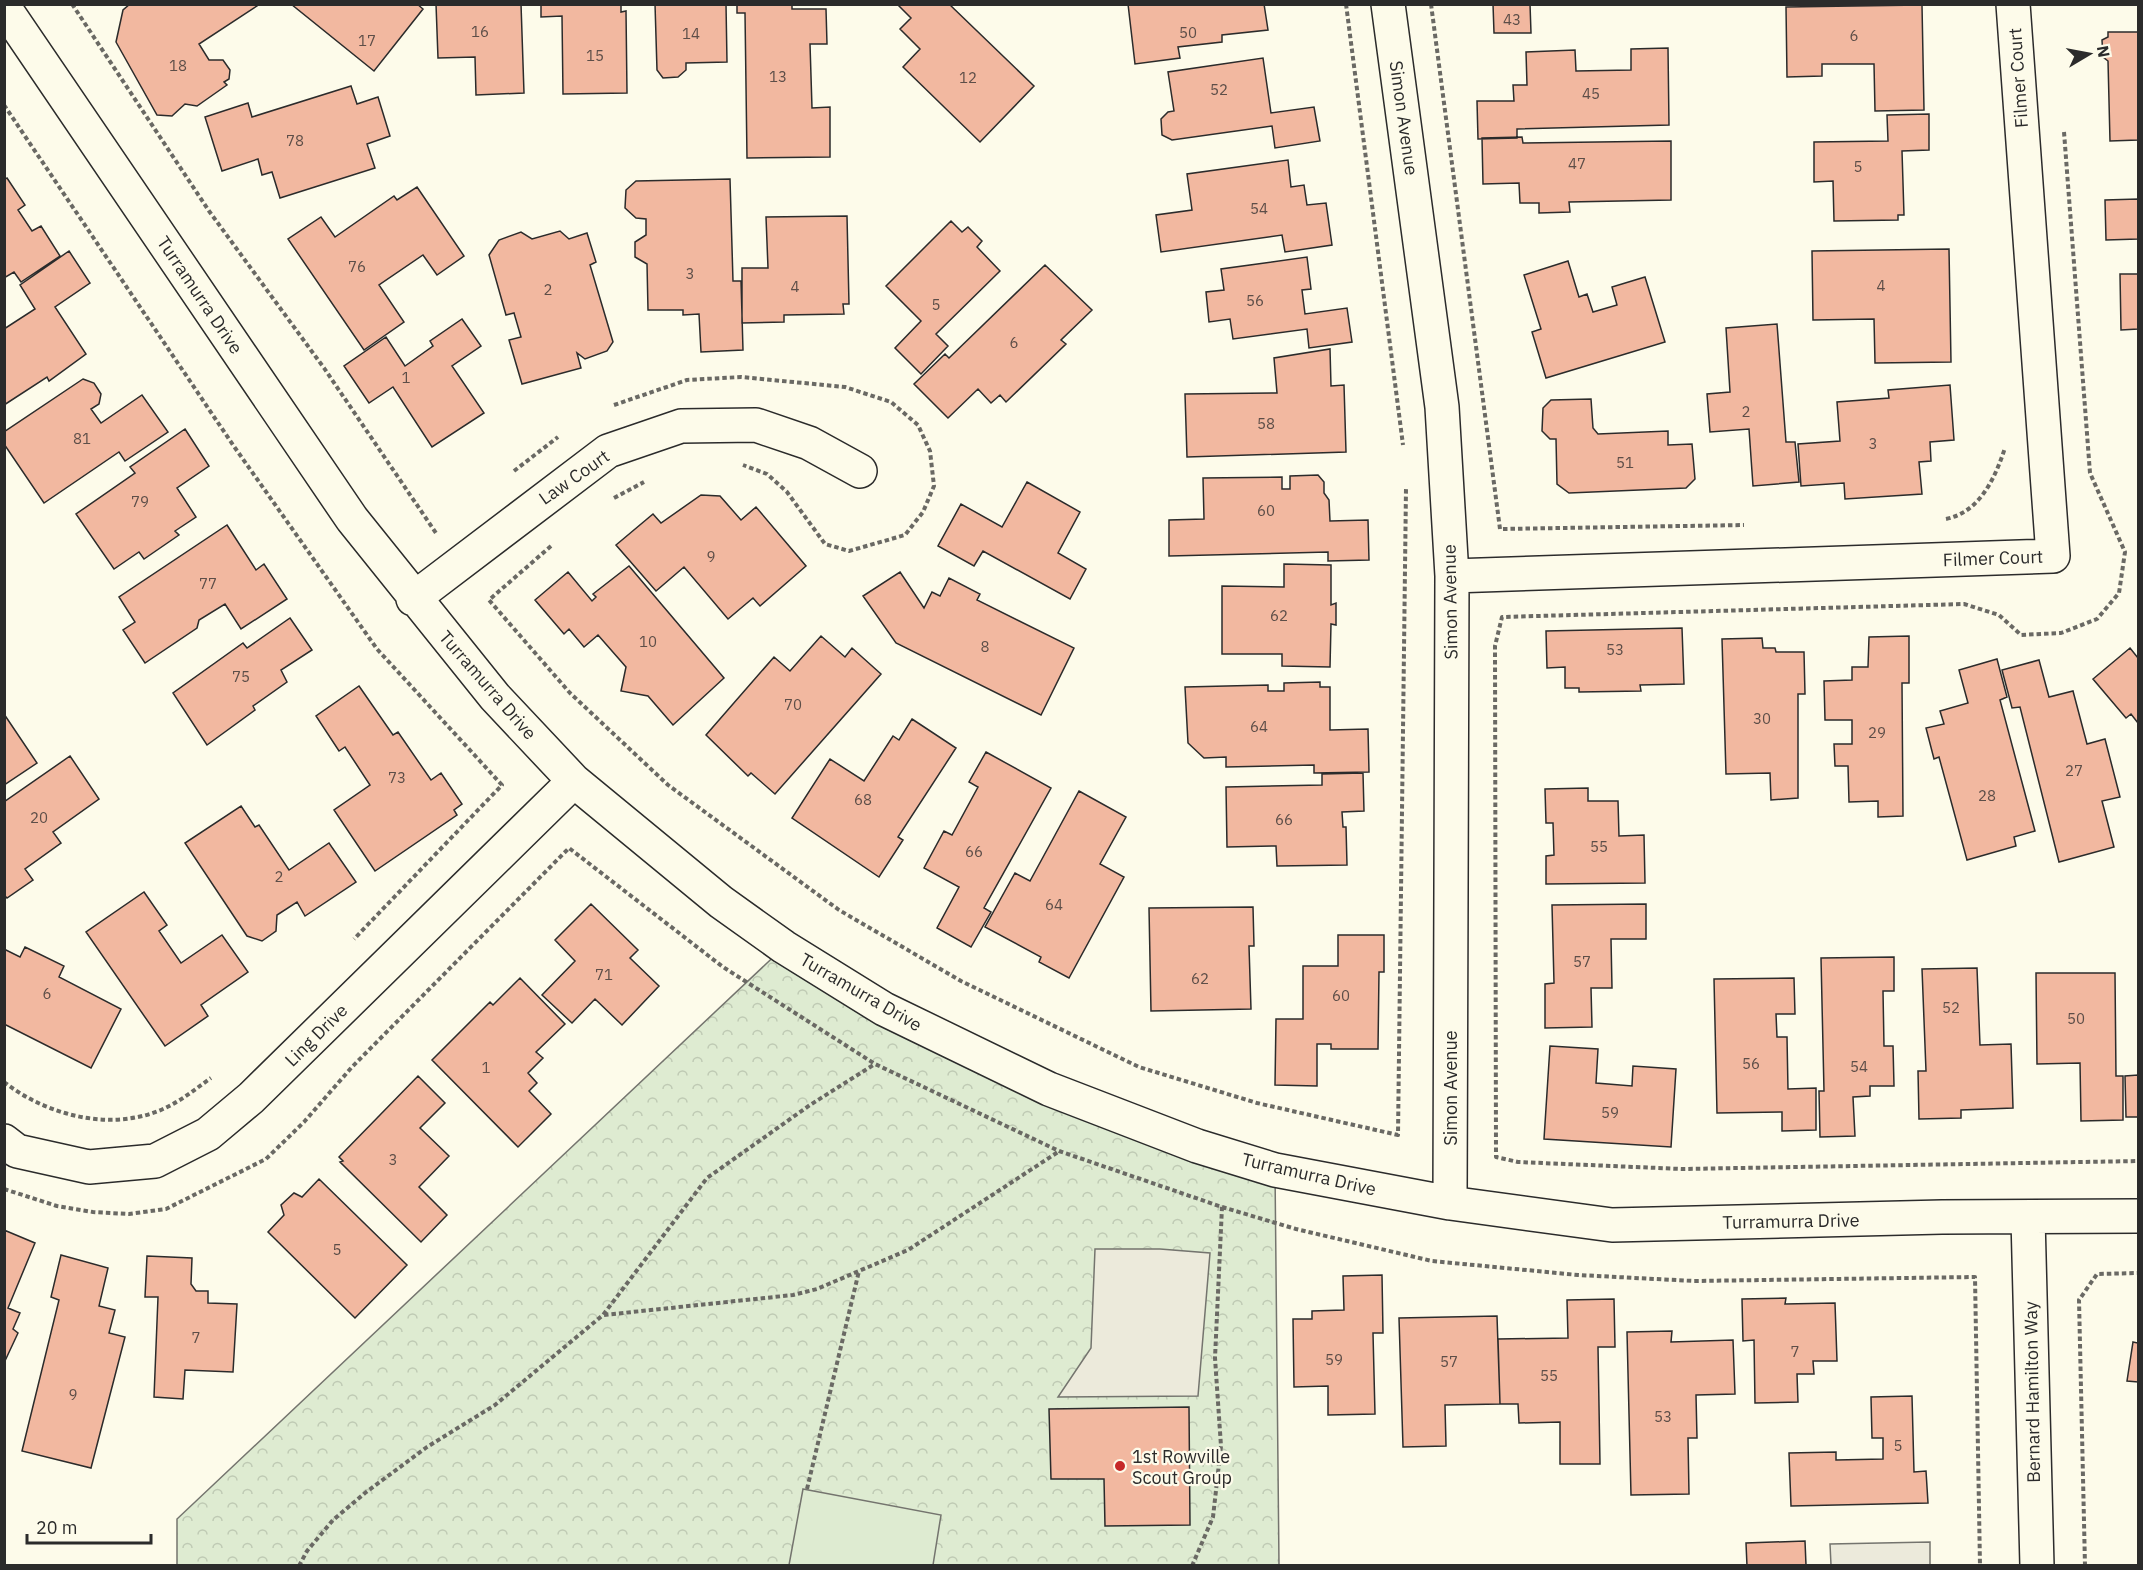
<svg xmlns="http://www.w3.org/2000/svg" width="2143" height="1570" font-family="'IBM Plex Sans',sans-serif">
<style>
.park{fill:url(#park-crowns);stroke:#74746e;stroke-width:1.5}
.pitch{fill:#deebd1;stroke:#74746e;stroke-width:1.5}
.parking{fill:#eceadb;stroke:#74746e;stroke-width:1.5}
.building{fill:#f2b8a0;stroke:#2b2b2b;stroke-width:1.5}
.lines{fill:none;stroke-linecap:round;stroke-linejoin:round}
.minor-casing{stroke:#2b2b2b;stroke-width:36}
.path{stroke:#6a6964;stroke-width:4;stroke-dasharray:4.5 3;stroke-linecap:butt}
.minor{stroke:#fdfbea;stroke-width:33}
.poi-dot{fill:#c62828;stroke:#fdfbea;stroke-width:2}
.labels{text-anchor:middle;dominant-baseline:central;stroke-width:4.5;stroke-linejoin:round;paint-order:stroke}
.number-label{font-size:15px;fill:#5d4e48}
.street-label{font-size:18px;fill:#2b2b2b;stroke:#fdfbea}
.poi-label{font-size:18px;fill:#2b2b2b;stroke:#fdfbea;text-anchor:start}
</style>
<defs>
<pattern id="park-crowns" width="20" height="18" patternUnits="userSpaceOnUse" patternTransform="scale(1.5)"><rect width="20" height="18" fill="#deebd1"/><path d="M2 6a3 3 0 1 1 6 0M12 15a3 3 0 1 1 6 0" fill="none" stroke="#bfcab4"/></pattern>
</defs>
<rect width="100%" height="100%" fill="#fdfbea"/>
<path class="park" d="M784,947L884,1009L1275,1170L1279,1565L177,1566V1519Z"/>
<path class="pitch" d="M803,1489L941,1515L933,1565H789Z"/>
<path class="parking" d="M1095,1249H1160L1210,1253L1198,1396L1058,1397L1091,1348Z
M1930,1542V1565H1831L1830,1544Z"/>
<path class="building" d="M130,4H260L199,44L209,60H223L230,70L229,79L224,82L227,85L197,106L185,104L172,116L157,115L116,42L123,10Z
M291,4H417L423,9L374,71Z
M436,4H521L524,93L476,95L475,57L438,58Z
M541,4H621V12L626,11L627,93L563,94L562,16L541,17Z
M655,4H726L727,62L686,63V70L678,77L663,78L657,70Z
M737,4H792V9H826L827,44H810L812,108L830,107V157L747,158L745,13H737Z
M897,4H949L1034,86L980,142L903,67L920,49L900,29L911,18Z
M1128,4H1264L1268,30L1222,35V42L1178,47L1180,58L1135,64Z
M1493,4H1530L1531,33H1494Z
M1922,5L1924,110L1875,111L1874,64H1822V76L1787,77L1786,7Z
M2108,32H2138V140L2110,141L2108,61L2103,57L2102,40L2108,37Z
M1668,48L1669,125L1517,129V138L1478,139L1477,101H1514L1513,85H1527L1526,52L1575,50L1576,71L1631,70V49Z
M1263,58L1271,113L1314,107L1320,141L1275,148L1272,126L1172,140L1162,135L1161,119L1168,112L1174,111L1168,72Z
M351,86L357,104L378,97L390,136L367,144L375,168L280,198L272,172L262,175L258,159L222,171L205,117L248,103L252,117Z
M1929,114V150L1902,151L1904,215H1898V220L1834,221L1833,181L1814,182V142L1888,141L1887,115Z
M1522,137L1523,143L1671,141V200L1569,202L1570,212L1539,213V203H1520L1519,183L1483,184L1482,138Z
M1288,160L1291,187L1304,185L1307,205L1326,203L1332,245L1285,252L1282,235L1161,252L1156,215L1192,210L1187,174Z
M7,178L25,205L18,210L32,231L41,226L60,256L21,282L14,272L4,278V180Z
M730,179L733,281H741L743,350L701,352L699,314L683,315V310H648L647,264L635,257V242L646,235V219L636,218L625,208L626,190L636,181Z
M417,187L464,256L437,275L423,255L379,285L404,322L364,350L288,239L321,217L335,237L394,196L397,200Z
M2138,199V239L2106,240L2105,200Z
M847,216L849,304H843L844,314L784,315V322L742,323V268H768L766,217Z
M951,221L962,232L968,227L982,241L977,247L1000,271L936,334L948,346L921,374L895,348L921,321L886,286Z
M560,231L569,239L587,233L596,262L590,265L613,342L607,351L585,359L577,353L581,368L522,384L509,340L521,337L514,313L506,315L489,255L499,240L521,232L532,239Z
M1949,249L1951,362L1875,363L1874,319L1813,320L1812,251Z
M69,251L90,283L55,307L86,354L49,381L47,377L4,405V329L35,309L20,285Z
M1307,257L1311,289L1302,290L1305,314L1347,308L1352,342L1309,348L1307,329L1233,339L1230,319L1209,322L1206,292L1224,290L1221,269Z
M1568,261L1579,297L1587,294L1593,312L1617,305L1612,287L1645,277L1665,342L1546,378L1532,332L1541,329L1524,275Z
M1045,265L1092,310L1061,340L1066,344L1006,402L1000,395L991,403L978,389L948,418L914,384L945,354L949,358Z
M2120,274H2138V329L2121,330Z
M462,319L481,346L452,366L484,413L432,447L393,387L369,403L344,366L386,337L405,366L433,346L430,341Z
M1777,324L1786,442H1795L1799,482L1753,486L1749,429L1710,432L1707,394L1730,392L1726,328Z
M1330,349L1331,386L1344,385L1346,452L1187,457L1185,394L1277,393L1274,358Z
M83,379L94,383L101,394L99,404L91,409L101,423L142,395L168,432L125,461L119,452L44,503L4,444V432Z
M1950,385L1954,440L1930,442L1931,461L1919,462L1922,494L1845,499L1844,483L1801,486L1798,444L1840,441L1837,402L1889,398L1888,390Z
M1591,399L1593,428L1598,434L1668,431V445L1692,444L1695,479L1686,488L1569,493L1557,484L1556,439H1550L1542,431L1543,408L1551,400Z
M185,429L209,466L177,488L196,517L175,531L179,535L144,559L139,552L114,569L76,514L135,473L130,467Z
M1318,475L1324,482V493L1329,500L1330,521L1368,520L1369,560L1328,561V552L1169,556V520L1204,519L1203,478L1282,477V489H1290V476Z
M1027,482L1080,512L1058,553L1086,569L1070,599L983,551L974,566L938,546L961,504L1002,527Z
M701,495L720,496L741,520L756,507L806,566L760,606L753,598L728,619L684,567L656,591L616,545L653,514L661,523Z
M227,525L256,570L264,564L287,599L241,629L225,604L199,620L197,628L145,663L123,630L135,622L119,597Z
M1284,564L1331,565V605L1336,603V625L1331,624L1330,667L1282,666V654H1222V586L1284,587Z
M629,566L724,678L673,725L648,696L621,691L626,667L598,635L584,647L569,629L564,634L535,600L568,572L592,601L596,597L593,594Z
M900,572L924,608L932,592L940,596L949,578L980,594L977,600L1074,648L1041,715L896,643L863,596Z
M290,618L312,650L281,670L287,682L253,706L255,710L207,745L173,693L243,643L247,648Z
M1682,628L1684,684L1640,685L1641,691L1579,692V688H1565V667L1547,668L1546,631Z
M821,636L845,657L852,648L881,674L775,794L751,773L748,776L706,735L774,657L790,671Z
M1909,636V683H1902L1903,816L1878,817V801L1849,802L1848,766H1835L1834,744H1852V720H1825L1824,681L1852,680V667H1868L1869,637Z
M1762,638L1763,648H1775L1776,652H1804L1805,694H1798V798L1771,800L1770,773L1726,774L1722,639Z
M2130,648L2138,658V723L2131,714L2126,718L2093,679Z
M1997,659L2007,697L2000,700L2035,831L2014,837L2016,846L1967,860L1939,757L1934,759L1926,728L1944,724L1940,711L1968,703L1959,670Z
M2039,660L2049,697L2073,691L2087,744L2105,739L2120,797L2102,801L2114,847L2059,862L2020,707L2012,708L2002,670Z
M1320,682V687H1330V730L1368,729L1369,772L1314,773V765L1226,767V757L1204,758L1188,743L1185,687L1268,685V691H1284V683Z
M359,686L393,735L398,732L431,780L441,773L462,804L454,810L457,815L375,871L334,810L370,785L345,747L339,751L316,716Z
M4,714L37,763L4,785Z
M912,719L956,748L898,837L903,840L879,877L792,818L830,759L864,781L893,736L899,740Z
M986,752L1051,788L984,908L991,912L971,947L937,928L959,887L924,868L944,831L952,835L978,787L969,782Z
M70,756L99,799L53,832L61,843L25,869L33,880L7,898L4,895V802Z
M1363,773L1364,811L1342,812L1343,827H1346L1347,865L1277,866L1276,846L1227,847L1226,787L1322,785V774Z
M1588,788V801H1618L1619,836L1644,835L1645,883L1546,884V856L1554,855L1553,823H1546L1545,789Z
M1079,791L1126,817L1100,864L1124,877L1069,978L1039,962L1041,957L985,927L1015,873L1030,881Z
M241,806L255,827L259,825L289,870L329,843L356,882L305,916L297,902L277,915L276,931L262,941L247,936L185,843Z
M144,892L167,925L159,931L181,963L222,935L248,972L201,1005L208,1016L165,1046L86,932Z
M591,904L638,950L630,958L659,986L622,1025L595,999L572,1023L542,995L575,961L555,940Z
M1646,904V939H1611L1612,988H1591L1592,1027L1545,1028V984L1554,983L1552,905Z
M1253,907L1254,946H1249L1251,1009L1151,1011L1149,908Z
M1338,935H1384V972H1379L1378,1049H1331V1044H1317V1086L1275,1085L1276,1019H1303V966H1338Z
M25,947L64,966L59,977L121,1009L91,1068L4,1024V949L20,957Z
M1894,957V991H1883L1884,1046H1893L1894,1086H1870V1096L1853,1097L1855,1136L1820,1137L1819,1091H1824L1821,958Z
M1977,968L1980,1045L2011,1044L2013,1108L1961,1110V1118L1919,1119L1918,1071H1926L1922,969Z
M2036,973H2115L2116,1076H2123V1120L2081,1121L2080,1063L2037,1064Z
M520,978L565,1024L536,1052L543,1058L528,1073L537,1083L529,1091L551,1114L518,1147L432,1060L490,1002L493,1005Z
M1794,978L1795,1014H1776L1777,1037H1787L1788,1089L1816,1088V1130L1782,1131V1112L1717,1113L1714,979Z
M1550,1046L1598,1049L1596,1083L1632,1086L1633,1066L1676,1069L1671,1147L1544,1139Z
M2138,1075V1117H2126L2125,1076Z
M418,1076L445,1103L420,1128L449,1156L419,1187L447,1215L421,1242L340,1162L343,1161L339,1157Z
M319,1179L407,1265L355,1318L268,1232L284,1215L281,1205L294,1193L302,1197Z
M4,1230L35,1243L8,1308L20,1313L13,1329L18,1333L4,1363Z
M61,1255L108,1268L99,1306L115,1310L109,1333L125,1337L91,1468L22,1451L59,1300L51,1297Z
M147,1256L192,1258L191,1284L196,1291H208V1303L237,1304L233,1372L185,1370L183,1399L154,1397L158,1297H145Z
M1382,1275L1383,1333H1373L1375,1414L1328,1415V1386L1294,1387L1293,1319H1312V1311L1344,1310L1343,1276Z
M1786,1298L1785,1304L1835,1303L1837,1361H1813L1814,1374H1797L1798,1402L1755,1403L1754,1340L1743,1341L1742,1299Z
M1614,1299L1615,1347H1598L1600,1464H1560V1422L1519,1423L1518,1404H1500L1498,1339L1568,1338L1567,1300Z
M1497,1316L1500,1404L1445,1405L1446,1446L1403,1447L1399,1318Z
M1672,1331L1671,1342L1733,1340L1735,1394L1696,1395L1697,1438H1688L1689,1494L1631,1495L1627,1332Z
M2133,1342L2138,1343V1382L2127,1381Z
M1912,1396L1914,1472L1926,1471L1928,1503L1791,1506L1789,1453L1836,1452V1460L1883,1459V1438H1872L1871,1397Z
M1189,1407L1190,1525L1105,1526L1104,1479H1051L1049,1409Z
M1805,1541L1806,1565L1821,1566H1747L1746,1543Z"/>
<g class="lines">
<g class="minor-casing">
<path id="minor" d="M1388,4L1442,407L1452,576L1450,1203
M4,7L352,519L495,697L574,781L721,902L784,947L884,1009L1049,1089L1197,1146L1275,1170L1450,1203L1612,1225L1942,1217L2138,1216
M1452,576L2053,556L2013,4
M413,599L608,451L681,426L756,425L809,443L860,471
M4,1141L17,1151L89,1167L155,1161L208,1134L251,1098L574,781
M2028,1218L2037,1566"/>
</g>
<path class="path" d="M72,4L209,211L324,368L436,533L437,532
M1346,4L1403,445
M1431,4L1500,529L1744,525
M4,105L233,445L377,649L502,785L354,939
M2064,132L2090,473L2125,552L2119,593L2097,619L2061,633L2021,635L1999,615L1964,604L1502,617L1495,646L1496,1157L1518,1162L1682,1169L2138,1161
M614,405L687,380L741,377L845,387L891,402L918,425L930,451L934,486L923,512L905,535L849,551L825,544L787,492L767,474L743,465
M514,471L558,437
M614,498L644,482
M1946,519C1980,512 1995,478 2005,448
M551,546L489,600L570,693L668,785L839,910L961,981L1139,1067L1257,1103L1398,1135L1406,488
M4,1082C50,1118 120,1134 173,1104C186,1097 198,1087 211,1078
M4,1189L57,1206L93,1212L129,1214L166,1209L266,1159L304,1122L352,1067L569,848L723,967L875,1064L1059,1151L1222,1207L1296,1229L1432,1261L1578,1275L1694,1281L1975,1277L1980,1566
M604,1315L793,1295L817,1289L908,1250L1058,1152
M807,1489L859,1271
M299,1566L307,1551L333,1520L365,1493L427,1447L495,1405L603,1315L707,1178L810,1105L875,1064
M1192,1566L1213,1517L1221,1446L1215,1358L1222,1207
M2085,1566L2079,1300L2097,1274L2138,1273"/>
<use href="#minor" class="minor"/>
</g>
<circle class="poi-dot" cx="1120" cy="1466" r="6"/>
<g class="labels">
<g class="number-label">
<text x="1512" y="19">43</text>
<text x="480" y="31">16</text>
<text x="1188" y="32">50</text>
<text x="691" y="33">14</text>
<text x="1854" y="35">6</text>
<text x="367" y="40">17</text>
<text x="595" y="55">15</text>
<text x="178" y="65">18</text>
<text x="778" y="76">13</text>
<text x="968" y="77">12</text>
<text x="1219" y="89">52</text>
<text x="1591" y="93">45</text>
<text x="295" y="140">78</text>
<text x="1577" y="163">47</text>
<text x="1858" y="166">5</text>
<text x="1259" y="208">54</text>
<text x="357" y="266">76</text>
<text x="690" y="273">3</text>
<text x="1881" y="285">4</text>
<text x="795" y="286">4</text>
<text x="548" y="289">2</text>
<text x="1255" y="300">56</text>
<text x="936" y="304">5</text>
<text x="1014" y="342">6</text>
<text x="406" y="377">1</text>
<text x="1746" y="411">2</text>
<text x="1266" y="423">58</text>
<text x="82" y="438">81</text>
<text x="1873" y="443">3</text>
<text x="1625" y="462">51</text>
<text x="140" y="501">79</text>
<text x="1266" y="510">60</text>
<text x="711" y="556">9</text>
<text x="208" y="583">77</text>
<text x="1279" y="615">62</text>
<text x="648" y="641">10</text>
<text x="985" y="646">8</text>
<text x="1615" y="649">53</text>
<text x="241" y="676">75</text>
<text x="793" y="704">70</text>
<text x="1762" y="718">30</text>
<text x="1259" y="726">64</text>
<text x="1877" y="732">29</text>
<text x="2074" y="770">27</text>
<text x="397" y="777">73</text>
<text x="1987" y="795">28</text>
<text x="863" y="799">68</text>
<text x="39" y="817">20</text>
<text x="1284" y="819">66</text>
<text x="1599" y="846">55</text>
<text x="974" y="851">66</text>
<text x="279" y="876">2</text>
<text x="1054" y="904">64</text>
<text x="1582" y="961">57</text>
<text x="604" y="974">71</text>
<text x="1200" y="978">62</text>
<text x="47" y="993">6</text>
<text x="1341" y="995">60</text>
<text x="1951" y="1007">52</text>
<text x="2076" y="1018">50</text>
<text x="1751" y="1063">56</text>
<text x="1859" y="1066">54</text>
<text x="486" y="1067">1</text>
<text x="1610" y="1112">59</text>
<text x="393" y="1159">3</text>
<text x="337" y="1249">5</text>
<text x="196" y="1337">7</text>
<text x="1795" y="1351">7</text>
<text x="1334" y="1359">59</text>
<text x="1449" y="1361">57</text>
<text x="1549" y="1375">55</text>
<text x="73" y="1394">9</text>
<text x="1663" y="1416">53</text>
<text x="1898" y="1445">5</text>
</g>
<g class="street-label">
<text transform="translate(2018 78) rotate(-94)">Filmer Court</text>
<text transform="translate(1404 118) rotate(82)">Simon Avenue</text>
<text transform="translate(200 295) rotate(56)">Turramurra Drive</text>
<text transform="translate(574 477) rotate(-35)">Law Court</text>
<text transform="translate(1993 558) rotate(-2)">Filmer Court</text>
<text transform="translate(1450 602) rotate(-91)">Simon Avenue</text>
<text transform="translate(488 685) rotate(49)">Turramurra Drive</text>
<text transform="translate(861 992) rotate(30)">Turramurra Drive</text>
<text transform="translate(316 1035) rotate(-45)">Ling Drive</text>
<text transform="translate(1450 1088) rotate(-90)">Simon Avenue</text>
<text transform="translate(1309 1174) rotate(13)">Turramurra Drive</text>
<text transform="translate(1791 1221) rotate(-1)">Turramurra Drive</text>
<text transform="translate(2032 1392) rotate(-91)">Bernard Hamilton Way</text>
</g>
<g class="poi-label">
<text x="1132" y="1456">1st Rowville<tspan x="1132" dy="21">Scout Group</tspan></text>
</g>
</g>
<rect width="2143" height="1570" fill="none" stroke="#2b2b2b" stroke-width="12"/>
<g transform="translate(2089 54) rotate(80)" stroke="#fdfbea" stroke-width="4.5" paint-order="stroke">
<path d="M0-4.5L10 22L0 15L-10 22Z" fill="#2b2b2b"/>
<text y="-9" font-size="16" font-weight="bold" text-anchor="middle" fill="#2b2b2b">N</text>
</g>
<path d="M27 1534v9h124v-9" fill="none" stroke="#2b2b2b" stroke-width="3"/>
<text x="36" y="1534" font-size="18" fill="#2b2b2b" stroke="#fdfbea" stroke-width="4.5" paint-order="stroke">20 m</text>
</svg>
